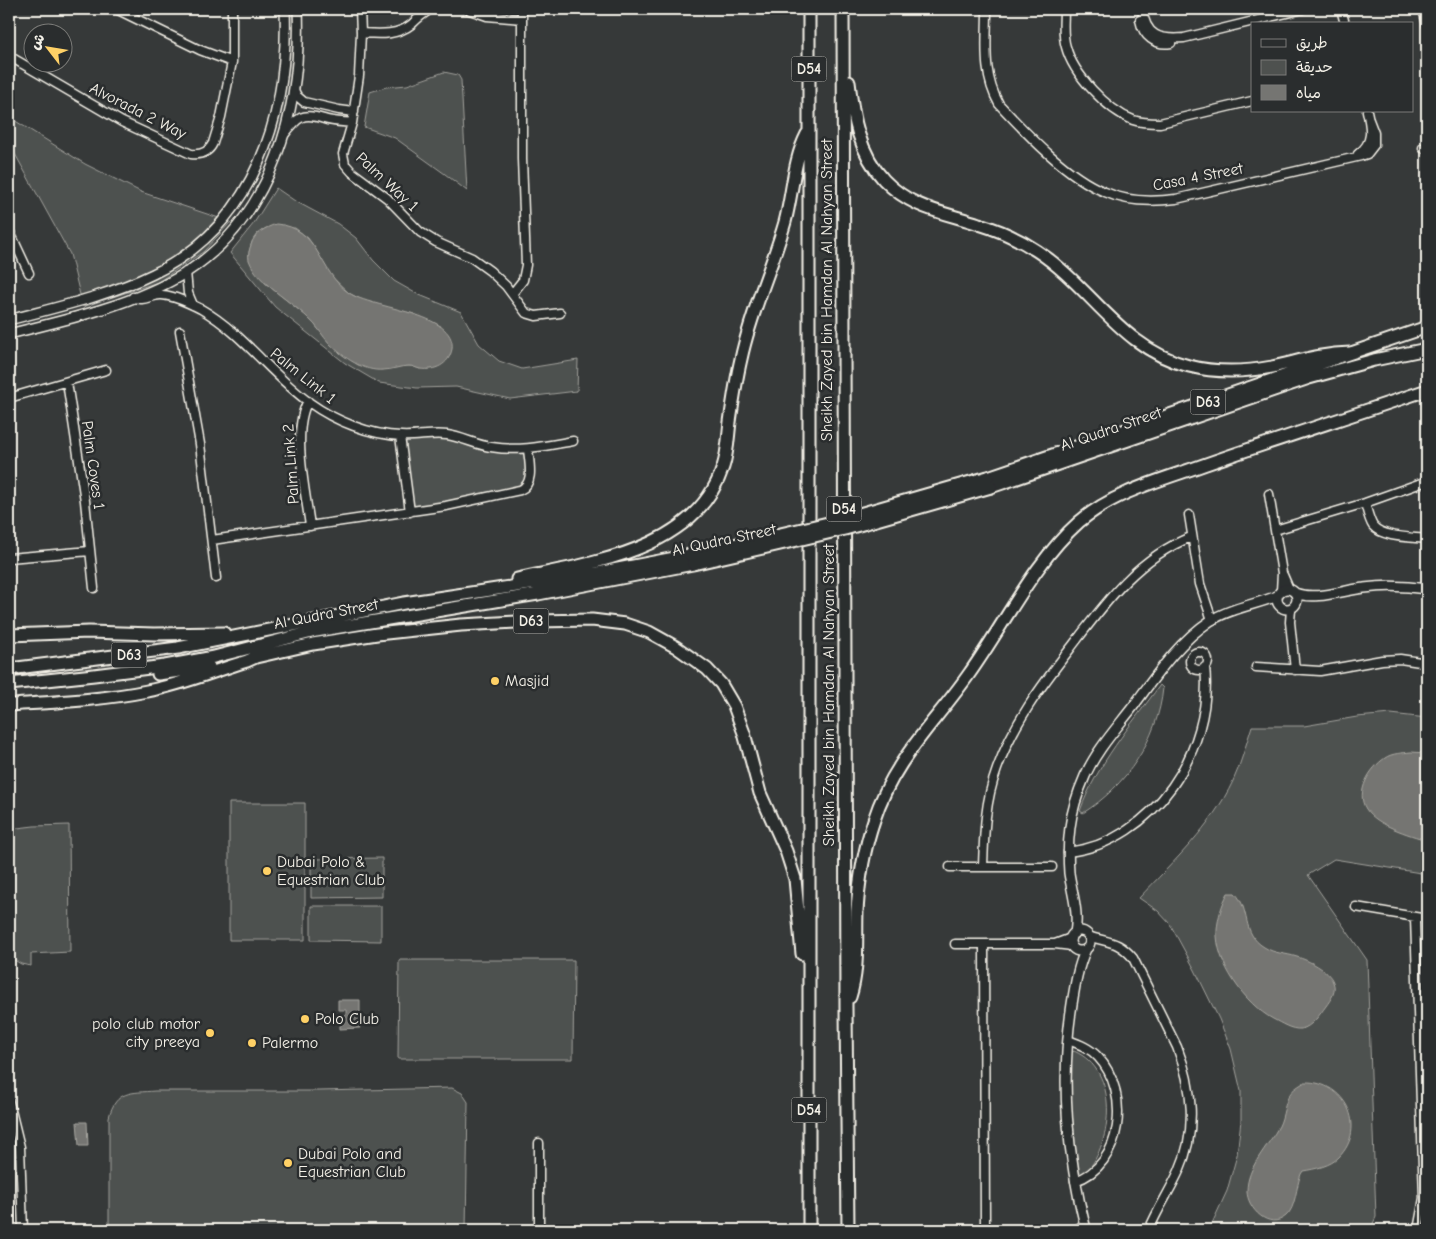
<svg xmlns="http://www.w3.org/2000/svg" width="1436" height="1239" font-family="'Comic Neue','Playpen Sans Arabic',sans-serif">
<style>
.green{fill:#4e514f;stroke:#a1a19c;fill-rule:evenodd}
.water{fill:#757572;stroke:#a8a7a1}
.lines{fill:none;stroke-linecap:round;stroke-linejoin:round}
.minor-casing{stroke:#f4f1e8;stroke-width:11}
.tertiary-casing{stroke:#f4f1e8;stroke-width:12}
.primary-casing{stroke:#f4f1e8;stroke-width:15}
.minor{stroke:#2a2d2e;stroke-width:8}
.tertiary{stroke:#2a2d2e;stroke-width:9}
.primary{stroke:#2a2d2e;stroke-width:11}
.primary-bridge-casing{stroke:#f4f1e8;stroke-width:15;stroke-linecap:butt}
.primary-bridge{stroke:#2a2d2e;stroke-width:11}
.poi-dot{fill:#ffd166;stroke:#2a2d2e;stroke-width:2}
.labels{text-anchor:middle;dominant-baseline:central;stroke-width:5;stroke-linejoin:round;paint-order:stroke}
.shield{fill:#2a2d2e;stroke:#b7b6b0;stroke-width:1}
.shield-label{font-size:15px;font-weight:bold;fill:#f4f1e8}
.street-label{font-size:16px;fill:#f4f1e8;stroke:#2a2d2e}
.poi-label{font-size:16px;fill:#f4f1e8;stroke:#2a2d2e;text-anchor:start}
</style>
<rect width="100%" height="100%" fill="#363939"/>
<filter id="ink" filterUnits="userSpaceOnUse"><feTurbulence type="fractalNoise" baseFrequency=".02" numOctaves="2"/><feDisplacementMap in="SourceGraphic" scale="10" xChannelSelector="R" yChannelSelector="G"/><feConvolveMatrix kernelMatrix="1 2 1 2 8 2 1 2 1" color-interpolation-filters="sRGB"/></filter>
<g filter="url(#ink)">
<path class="green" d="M444,72L458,75L461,80L467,191L445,174L395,138L364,127L370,92L386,87L407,85Z
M9,117L85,164L141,192L231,222L203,252L158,282L83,307L70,254L9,143Z
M276,188L295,201L338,224L356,238L373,260L394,281L417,294L461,312L479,344L499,361L522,369L578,360L577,391L510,399L456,387L417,388L379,383L345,363L275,307L230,253L254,223ZM266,228H295L308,238L315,248L331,276L349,293L364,301L414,314L441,326L420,369L412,366L358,365L331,344L310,319L265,283L249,259V252L252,242L257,234Z
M432,436L526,450L527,477L522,488L413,509L405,437Z
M1160,685L1163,688C1158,739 1126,786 1083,813L1080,811C1097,764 1131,725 1160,685Z
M1391,714L1427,718V874L1334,859L1308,875L1367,960L1376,1217L1370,1230H1209L1227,1191L1237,1155L1241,1120V1091L1231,1049L1219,1019L1195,970L1170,924L1158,911L1139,898C1173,862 1212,826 1233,781C1241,764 1246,744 1252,726H1304L1357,717Z
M229,803H305V940H229Z
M69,825L70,952L31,954V966L21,964L9,957V829L34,826Z
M382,858V897L311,898V859Z
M311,906H381V941L311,940Z
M399,960H574L573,1059H398Z
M1074,1051C1120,1071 1113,1141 1086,1173L1075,1176L1068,1056Z
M452,1088L462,1093L468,1102L466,1230H109V1117C116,1090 131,1093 155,1091H319Z"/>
<path class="water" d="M276,224C320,227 318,272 349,293C372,309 457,312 452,349C449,365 435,371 420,369C416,368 413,366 409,366C400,366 392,370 383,370C364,372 343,357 330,344C322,336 317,325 308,318C291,301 257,283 249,260C248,255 249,250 251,245C254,233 265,228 276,224Z
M1411,752L1427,753V840C1409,835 1376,825 1366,809C1355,792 1370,768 1385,758C1392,753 1403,753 1411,752Z
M1228,893H1235C1251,910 1241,933 1264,947C1275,954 1285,953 1297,957C1308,960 1329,970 1333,982C1337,991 1331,999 1326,1006C1320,1014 1312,1027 1301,1029C1291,1030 1281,1023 1273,1019C1245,1004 1215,962 1217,930C1218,917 1222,904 1228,893Z
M338,1000H360V1028L340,1029V1016L346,1015V1010H338Z
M1305,1082C1345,1081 1368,1127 1339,1157C1331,1166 1315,1169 1303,1171L1301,1174C1296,1186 1296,1208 1286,1216C1269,1231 1247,1208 1247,1191C1247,1166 1268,1147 1279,1126C1284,1116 1284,1103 1290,1094C1293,1089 1300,1085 1305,1082Z
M77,1122H87L88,1146H79Z"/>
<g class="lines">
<g class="minor-casing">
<path id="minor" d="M116,9L200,50L232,62
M360,9L361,33L359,76L352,123L343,154L345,164L352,172L387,198L420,232L436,242L472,258L490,271L506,286L526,313L536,316L560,313
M467,9L487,16L522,19
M987,9C987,43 982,74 999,104C1027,134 1067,177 1105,192C1127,202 1153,202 1176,199L1361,156L1367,154L1374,145V133L1369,120
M1064,9C1064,22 1062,35 1066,47C1073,74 1107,110 1133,120C1142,123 1151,123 1160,123L1252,101
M1142,9C1146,36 1159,40 1184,38L1303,9
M1341,9L1345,24
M1423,9L1427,25
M1140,20C1143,36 1155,46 1171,43
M361,33C379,34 397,36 412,24C418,18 424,13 431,9
M9,56L122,122L191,154C201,155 209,152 213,143L221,117L232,62V9
M294,90L297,96L304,102L339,110L354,112
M284,135C298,117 302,112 324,119C333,122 343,122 352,123
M1423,148H1427
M1358,154C1374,143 1371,128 1367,111
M9,230L29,273
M186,272L188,293L193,305
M512,294L523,280L526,265L522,159V9
M133,297C144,303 151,294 162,295C175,296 189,303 201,309C243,333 271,375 310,403C335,421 370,435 401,436C417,437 432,433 447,435C462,437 476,445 491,447C519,452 545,446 573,441
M180,331L200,444L216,578
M67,382L85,501L94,588
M9,398L106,370
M308,401C291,430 306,494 310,526
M400,436L410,512
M1269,494L1282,573L1281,591
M1365,503C1367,510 1369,520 1373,526C1383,538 1413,537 1427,539
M1189,515L1200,584L1212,620
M1275,530L1365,503L1427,481
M212,540L446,506L520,490C535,484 529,462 528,449
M9,558L90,551
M1283,575L1289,589
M1291,609L1290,622L1295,670
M1190 661a9 9 0 1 1 18 0a9 9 0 1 1-18 0Z
M1256,667L1320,671L1382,660L1400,659L1427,663
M1068,852C1154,842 1214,749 1205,667
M950,867H1052
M983,867C984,834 985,801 997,769C1013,724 1041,686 1070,649C1104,604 1137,558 1191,537
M1356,907L1427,919
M1415,917L1424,1198L1418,1230
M1088,936C1108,943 1118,940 1133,958L1177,1047C1193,1087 1197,1131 1179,1171C1170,1191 1157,1210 1149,1230
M955,944H1055L1072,946
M984,944L985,1230
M1055,944L1071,938
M1068,1040C1079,1044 1090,1048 1098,1057C1131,1092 1123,1166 1075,1181
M9,1102L20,1147L23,1230
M539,1230V1143
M1076,1230L1084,1225"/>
</g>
<g class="tertiary-casing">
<path id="tertiary" d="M9,320C57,307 108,296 153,274C255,225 289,114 285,9
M9,334C67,320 136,304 187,272C274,215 302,107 298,9
M1277 599a10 10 0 1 1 20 0a10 10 0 1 1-20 0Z
M1295,593C1316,601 1343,590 1364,588C1385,585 1407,586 1427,589
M1070 941a10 10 0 1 1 20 0a10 10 0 1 1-20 0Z
M1075,933C1079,912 1072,893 1069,873C1068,858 1068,842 1070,827C1072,810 1078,792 1085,776C1096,751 1115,730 1132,708C1155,677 1177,643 1210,621C1230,608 1255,605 1277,596
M1086,1230C1067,1154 1060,1082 1072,1004C1075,985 1078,966 1086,949"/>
</g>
<g class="primary-casing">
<path id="primary" d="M809,9V1230
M843,9L846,1008L848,1230
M849,82C853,117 859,153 884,180C912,209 943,212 979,224C999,230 1019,239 1037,251C1091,286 1122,350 1189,366C1216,373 1245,372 1272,367C1300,361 1320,354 1350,353
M988,477L1427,327
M991,487L1309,378L1374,360L1427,349
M517,579C590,563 696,551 723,467C728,452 728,437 730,422C733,401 736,380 741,359C751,311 772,268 785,222C793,192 793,161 807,134
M9,635L89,632L154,634L224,633
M9,669L178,648L404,603L577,577L690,555
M158,674L209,667
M9,684L94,675L165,666L214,657L316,631L538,594L693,564
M9,705C55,702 102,700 147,691C181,685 214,671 247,661L256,657L313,644L377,634L461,625L535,621L592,620L625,624L649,632L676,647L707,669L721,684L734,706L744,733L760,793L786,851L795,879L802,954
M850,997C859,969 856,940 857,911C859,880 864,849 874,820C893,760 934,724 969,674C1004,625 1034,562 1079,522C1115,491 1165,479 1209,463C1281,438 1354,415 1427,390"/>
</g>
<use href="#minor" class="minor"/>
<use href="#tertiary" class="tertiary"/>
<use href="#primary" class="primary"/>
<g class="primary-bridge-casing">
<path id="primary-bridge" d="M690,555L828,523L988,477
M693,564L845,529L991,487"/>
</g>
<use href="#primary-bridge" class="primary-bridge"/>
</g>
</g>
<g class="poi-dot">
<circle cx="495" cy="681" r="5"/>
<circle cx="267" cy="871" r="5"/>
<circle cx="305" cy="1019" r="5"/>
<circle cx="210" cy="1033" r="5"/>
<circle cx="252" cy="1043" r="5"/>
<circle cx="288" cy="1163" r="5"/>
</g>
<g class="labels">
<g class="shield">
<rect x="791.5" y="56.5" width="35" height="25" rx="4"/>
<rect x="1190.5" y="389.5" width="35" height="25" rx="4"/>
<rect x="826.5" y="496.5" width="35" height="25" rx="4"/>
<rect x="513.5" y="608.5" width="35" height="25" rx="4"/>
<rect x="111.5" y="642.5" width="35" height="25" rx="4"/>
<rect x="791.5" y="1097.5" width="35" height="25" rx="4"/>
</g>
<g class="shield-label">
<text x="809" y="69">D54</text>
<text x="1208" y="402">D63</text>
<text x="844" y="509">D54</text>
<text x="531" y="621">D63</text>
<text x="129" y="655">D63</text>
<text x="809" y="1110">D54</text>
</g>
<g class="street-label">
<text transform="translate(138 111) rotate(27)">Alvorada 2 Way</text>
<text transform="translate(1198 177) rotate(-11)">Casa 4 Street</text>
<text transform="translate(387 182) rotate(43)">Palm Way 1</text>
<text transform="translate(827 290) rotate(-90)">Sheikh Zayed bin Hamdan Al Nahyan Street</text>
<text transform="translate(303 376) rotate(39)">Palm Link 1</text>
<text transform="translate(1111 429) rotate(-19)">Al Qudra Street</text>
<text transform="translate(291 464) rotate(-94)">Palm Link 2</text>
<text transform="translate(93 465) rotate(82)">Palm Coves 1</text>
<text transform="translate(724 540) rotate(-12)">Al Qudra Street</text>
<text transform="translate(326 614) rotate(-11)">Al Qudra Street</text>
<text transform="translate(829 695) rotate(-90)">Sheikh Zayed bin Hamdan Al Nahyan Street</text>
</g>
<g class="poi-label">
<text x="505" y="681">Masjid</text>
<text x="277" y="862">Dubai Polo &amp;<tspan x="277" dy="18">Equestrian Club</tspan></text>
<text x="315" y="1019">Polo Club</text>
<text x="200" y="1024" text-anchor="end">polo club motor<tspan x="200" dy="18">city preeya</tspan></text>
<text x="262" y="1043">Palermo</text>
<text x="298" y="1154">Dubai Polo and<tspan x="298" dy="18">Equestrian Club</tspan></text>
</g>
</g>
<rect width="1436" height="1239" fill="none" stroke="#2a2d2e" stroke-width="30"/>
<rect x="15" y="15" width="1406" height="1209" fill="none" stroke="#f4f1e8" stroke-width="2" filter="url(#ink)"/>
<rect x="1251" y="22" width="162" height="90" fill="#2a2d2e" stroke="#7b7b78"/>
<rect x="1261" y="39" width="25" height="8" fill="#2a2d2e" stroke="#7b7b78"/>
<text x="1296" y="48" font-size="15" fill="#f4f1e8">طريق</text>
<rect x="1261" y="60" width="25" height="15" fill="#4e514f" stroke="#7b7b78"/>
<text x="1296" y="72" font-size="15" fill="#f4f1e8">حديقة</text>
<rect x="1261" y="85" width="25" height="15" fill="#757572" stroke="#7b7b78"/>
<text x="1296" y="98" font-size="15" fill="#f4f1e8">مياه</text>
<g transform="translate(48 48) rotate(301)"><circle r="24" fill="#2a2d2e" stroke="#7b7b78"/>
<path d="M0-4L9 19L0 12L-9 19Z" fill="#ffd166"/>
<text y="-8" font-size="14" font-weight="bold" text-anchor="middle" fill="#f4f1e8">ش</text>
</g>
</svg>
